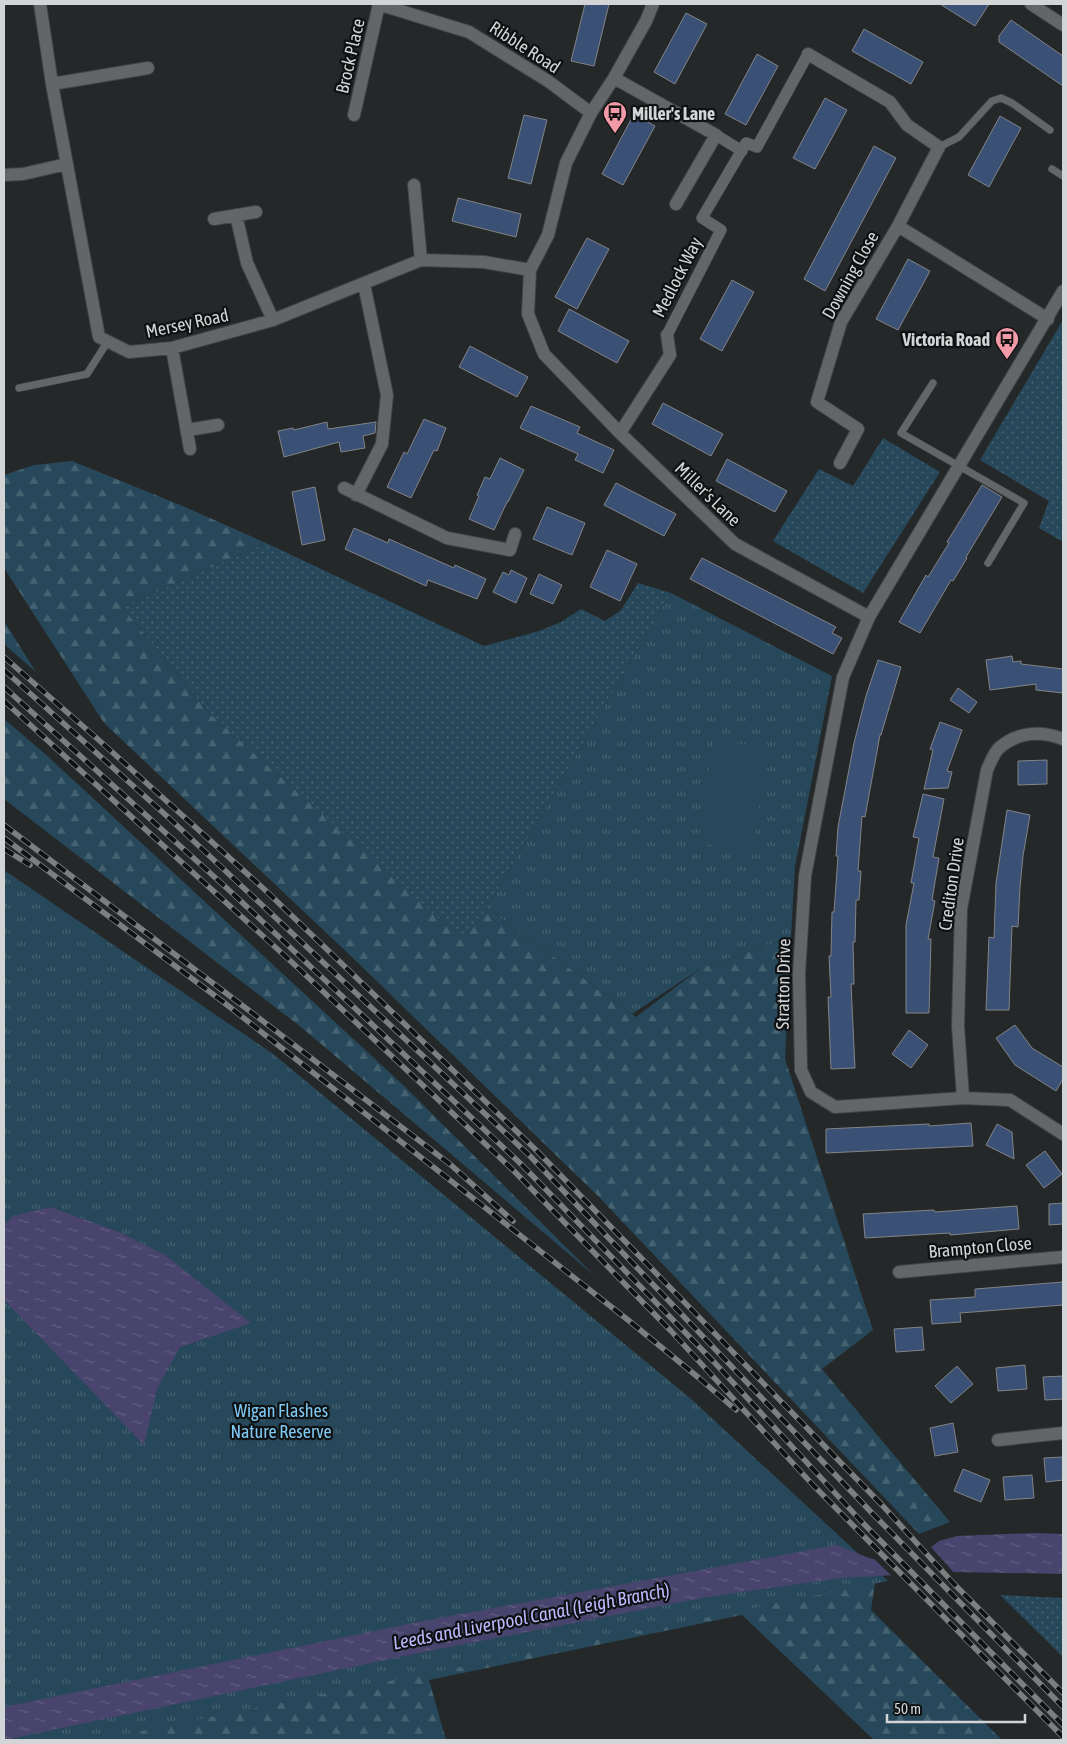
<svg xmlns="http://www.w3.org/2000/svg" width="1067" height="1744" font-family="'Asap Condensed',sans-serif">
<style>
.grass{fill:url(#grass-dots)}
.forest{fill:url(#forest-firs)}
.park{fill:url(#park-tufts)}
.pitch{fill:#27485a}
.water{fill:url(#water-ripples)}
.pier{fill:#252829}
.building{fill:#3b5075;stroke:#828486}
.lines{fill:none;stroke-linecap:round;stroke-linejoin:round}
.service-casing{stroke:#414445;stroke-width:8}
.pedestrian-casing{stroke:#414445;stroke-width:12}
.minor-casing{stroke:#414445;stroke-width:14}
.service{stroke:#636668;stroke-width:7}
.pedestrian{stroke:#636668;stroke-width:11}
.minor{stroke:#636668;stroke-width:12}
.rail-casing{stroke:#7c7f80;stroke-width:5.5}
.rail{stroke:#0f1011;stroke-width:4;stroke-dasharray:11;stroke-linecap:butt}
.labels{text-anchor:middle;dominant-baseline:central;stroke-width:4.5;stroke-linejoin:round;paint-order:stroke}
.street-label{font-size:18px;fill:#d2d4d5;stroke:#0f1011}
.poi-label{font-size:18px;font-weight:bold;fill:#d2d4d5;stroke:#0f1011;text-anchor:start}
.park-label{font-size:18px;fill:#7ecaf5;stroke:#0f1011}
.water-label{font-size:19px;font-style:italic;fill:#beb7fd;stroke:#0f1011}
</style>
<defs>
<pattern id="grass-dots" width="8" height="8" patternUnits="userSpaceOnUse" patternTransform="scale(1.25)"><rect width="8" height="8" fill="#27485a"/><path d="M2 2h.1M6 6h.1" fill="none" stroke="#456271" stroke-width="1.8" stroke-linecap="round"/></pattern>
<pattern id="forest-firs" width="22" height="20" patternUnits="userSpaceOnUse" patternTransform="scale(1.25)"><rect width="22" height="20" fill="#27485a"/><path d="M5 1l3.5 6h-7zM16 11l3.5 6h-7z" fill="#456271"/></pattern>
<pattern id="park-tufts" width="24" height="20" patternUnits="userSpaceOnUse" patternTransform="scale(1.25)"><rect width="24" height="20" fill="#27485a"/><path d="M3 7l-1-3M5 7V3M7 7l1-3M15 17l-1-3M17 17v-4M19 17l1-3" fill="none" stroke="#456271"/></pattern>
<pattern id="water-ripples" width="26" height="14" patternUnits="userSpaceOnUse" patternTransform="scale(1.25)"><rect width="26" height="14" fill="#48446d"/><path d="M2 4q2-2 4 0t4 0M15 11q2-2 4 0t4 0" fill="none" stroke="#625e81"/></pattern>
</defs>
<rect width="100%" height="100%" fill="#252829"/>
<path class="grass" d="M1063,320V542L1039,528L1049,501L980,460Z
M883,438L940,472L863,593L773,541L819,469L853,486Z
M266,543L484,646L539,631L561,622L581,609L605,621L621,610L638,583L671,593L487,908L464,942L210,714L122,607Z
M1000,1595L1063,1598V1657Z"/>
<path class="forest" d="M72,461L185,507L266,543L122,607L210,714L464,941L487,908L636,1017L701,968L791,937L785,1059L873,1330L822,1369L950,1522L919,1534L598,1196L354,959L104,723L4,568V475L34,465Z
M4,621L36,672L4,644Z
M4,719L43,752L402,1084L596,1277L301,1027L4,799Z
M876,1576L871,1610L1002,1740H874L742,1615L429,1680L446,1740H4Z"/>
<path class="park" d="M671,593L832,676L795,867L791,937L701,968L632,1014L487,908Z
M4,870L273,1054L690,1398L888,1581L96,1740H4Z"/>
<path class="pitch" d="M713,740L767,748L753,851L698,843Z"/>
<path class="water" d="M50,1207L119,1232L165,1255L251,1323L180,1347L157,1389L144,1445L4,1300V1225L13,1216Z
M1034,1533L1063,1534V1574L956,1572L840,1578L707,1597L424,1652L4,1740V1707L418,1622L836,1545L872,1559L926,1551L939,1541L957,1536Z"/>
<path class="pier" d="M929,1545L956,1575L894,1578L872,1557L925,1549Z"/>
<path class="building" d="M585,4H609L594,66L571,61Z
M940,4H989L975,26Z
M686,13L707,24L675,84L654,72Z
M1011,20L1063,56V86L999,42V36Z
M864,29L923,62L911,84L852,51Z
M757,54L778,66L746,125L725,114Z
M825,98L847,110L815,169L793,158Z
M634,114L655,126L623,185L602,174Z
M524,115L547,120L531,184L508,178Z
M1000,116L1021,128L989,187L968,175Z
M874,146L896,158L825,291L804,279Z
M458,198L521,214L516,237L452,221Z
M587,238L609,249L577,309L555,297Z
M908,259L930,271L898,330L876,319Z
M732,280L754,292L722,351L700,339Z
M569,309L629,341L617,363L558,331Z
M470,346L528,377L517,397L459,367Z
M663,403L723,434L711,456L652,424Z
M531,406L580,427L577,433L614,450L603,473L575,460L578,454L520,428Z
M424,419L446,428L437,451L434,450L411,498L387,487L404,452L407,454Z
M327,422L328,429L376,422L375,433L363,436L365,448L341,452L339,442L284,457L278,431L293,428L294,430Z
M500,458L524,470L508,502H507L494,530L469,519L479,496L477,495L485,477L490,479Z
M727,459L787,491L775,512L716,481Z
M616,483L676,514L664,536L604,505Z
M982,485L1002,497L966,557L967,558L953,581L951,580L920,633L899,622L926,575L928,577L949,543L947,542Z
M315,487L325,540L302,545L292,492Z
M547,507L585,523L572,555L533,539Z
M354,528L388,543L389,539L454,568L455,565L486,579L477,599L428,580L426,586L345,549Z
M607,550L637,564L620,601L590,587Z
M702,558L836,627L832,633L842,638L833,654L690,579Z
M511,570L527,578L516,603L493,592L503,572L509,575Z
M539,574L562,585L553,604L530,594Z
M1012,656L1013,662L1021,661V664L1063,669V693L1036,690V684L990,690L986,660Z
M878,660L901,667L881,735H880L865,817L862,816L858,871H861L860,885L859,900H856L855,942H853L854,984H851L855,1068L831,1069L828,997H831L829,956H831L832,912H834L838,856H836L838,827L854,743L866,696Z
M958,688L977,702L969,713L950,700Z
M940,722L962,730L947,771L952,772L948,788L924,789L933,750L930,749Z
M1047,760V784L1018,785V761Z
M923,794L944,799L933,857L939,858L932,900L935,901L928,939H931L929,1013H906V925L914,883H911L919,838L913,837Z
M1007,810L1030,815L1023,856L1020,887L1018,927L1012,926L1009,1010H986L989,937L994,938L996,883Z
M1015,1025L1032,1048L1063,1067V1079L1056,1091L1015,1065L996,1038Z
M909,1030L928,1045L911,1068L892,1054Z
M971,1123L973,1146L826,1153V1129L929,1124V1126Z
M997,1124L1012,1132L1014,1159L986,1145Z
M1045,1151L1062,1174L1044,1188L1026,1165Z
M1063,1203V1224L1049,1225V1204Z
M1017,1206L1019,1229L950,1235V1233L865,1238L863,1214L934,1210L935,1212Z
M1063,1282V1305L960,1313L961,1322L932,1324L930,1300L975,1297V1289Z
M922,1327L924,1350L896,1352L894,1329Z
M1025,1365L1027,1389L998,1391L996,1368Z
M957,1366L973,1384L951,1403L935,1386Z
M1063,1376V1399L1045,1400L1043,1377Z
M953,1423L958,1452L935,1456L930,1428Z
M1063,1457V1480L1046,1482L1044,1458Z
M963,1469L990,1480L981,1502L954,1491Z
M1032,1475L1034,1498L1005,1500L1003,1477Z"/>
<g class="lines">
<g class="service-casing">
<path id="service" d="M939,147L959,137L992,101L1001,98L1012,103L1050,130
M1052,169L1063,176
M933,383L901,433L1024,503L988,563
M19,388L87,374L108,341"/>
</g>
<g class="pedestrian-casing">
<path id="pedestrian" d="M716,135L742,151
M667,335L721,230L702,218L746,143L757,147L808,54"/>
</g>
<g class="minor-casing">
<path id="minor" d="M40,4L52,84L99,337L129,352L172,348L273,320L421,260L484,262L530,270
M378,4L469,32L548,81L591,113
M653,4L646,21L614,78L591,113L566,163L548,235L530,270L528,314L544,354L620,433L735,544L869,617
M1031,4L1063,25
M808,54L890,102L907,125L939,147L898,226L841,322L817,402L858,429L840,463
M614,78L716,135L676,204
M52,84L148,68
M354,115L379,4
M4,175L23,174L67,164
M414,185L421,260
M236,215L247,263L273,320
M214,219L256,212
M898,226L1048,319
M1063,291L869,617L843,677L805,876L799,974L801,1070L811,1092L835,1107L963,1098L1010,1100L1063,1134
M172,348L190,449
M188,430L218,425
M620,433L670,355L667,335
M344,488L447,538L510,550L515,534
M356,495L382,444L387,395L364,284
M963,1098L958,1026L961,909L987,770C990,763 994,753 999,748C1017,732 1041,730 1063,739
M899,1272L1063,1257
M998,1440L1063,1433"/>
</g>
<use href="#service" class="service"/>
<use href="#pedestrian" class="pedestrian"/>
<use href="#minor" class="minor"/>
<g class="rail-casing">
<path id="rail" d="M4,657L101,742L264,889L536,1150L882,1505L954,1584L1063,1693
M4,670L169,818L530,1156L871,1512L1063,1707
M4,687L230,891L521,1164L714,1362L860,1520L1063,1725
M4,701L296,966L514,1171L671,1331L813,1485L1063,1737
M4,825L251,1012L451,1165L513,1221
M4,838L222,1001L628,1320L699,1378L736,1410
M4,849L30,865"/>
</g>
<use href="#rail" class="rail"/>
</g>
<defs>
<g id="bus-pin" transform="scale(1.25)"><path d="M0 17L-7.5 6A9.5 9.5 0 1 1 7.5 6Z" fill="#f39aa9" stroke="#0f1011"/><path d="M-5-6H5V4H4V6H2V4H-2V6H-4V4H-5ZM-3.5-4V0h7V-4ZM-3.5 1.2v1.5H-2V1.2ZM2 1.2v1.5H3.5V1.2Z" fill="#111"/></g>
</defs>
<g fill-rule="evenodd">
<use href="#bus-pin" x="615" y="113"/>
<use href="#bus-pin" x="1007" y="339"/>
</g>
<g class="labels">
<g class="street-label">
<text transform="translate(525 47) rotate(33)">Ribble Road</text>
<text transform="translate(350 56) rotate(-77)">Brock Place</text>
<text transform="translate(850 275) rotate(-61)">Downing Close</text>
<text transform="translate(677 277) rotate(-63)">Medlock Way</text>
<text transform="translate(187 323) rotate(-12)">Mersey Road</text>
<text transform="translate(708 494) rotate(44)">Miller's Lane</text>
<text transform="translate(951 884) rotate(-82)">Crediton Drive</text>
<text transform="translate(783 984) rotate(-89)">Stratton Drive</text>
<text transform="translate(980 1247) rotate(-5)">Brampton Close</text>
</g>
<g class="poi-label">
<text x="632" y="113">Miller's Lane</text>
<text x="990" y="339" text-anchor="end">Victoria Road</text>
</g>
<g class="park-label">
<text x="281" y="1410">Wigan Flashes<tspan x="281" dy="21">Nature Reserve</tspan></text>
</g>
<g class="water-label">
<text transform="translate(531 1616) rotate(-11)">Leeds and Liverpool Canal (Leigh Branch)</text>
</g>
</g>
<rect width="1067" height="1744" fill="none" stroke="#d2d4d5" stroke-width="10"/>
<path d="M887 1714v8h138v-8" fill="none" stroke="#d2d4d5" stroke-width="2.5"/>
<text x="894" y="1714" font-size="15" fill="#d2d4d5" stroke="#0f1011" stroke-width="4" paint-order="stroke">50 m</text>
</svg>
